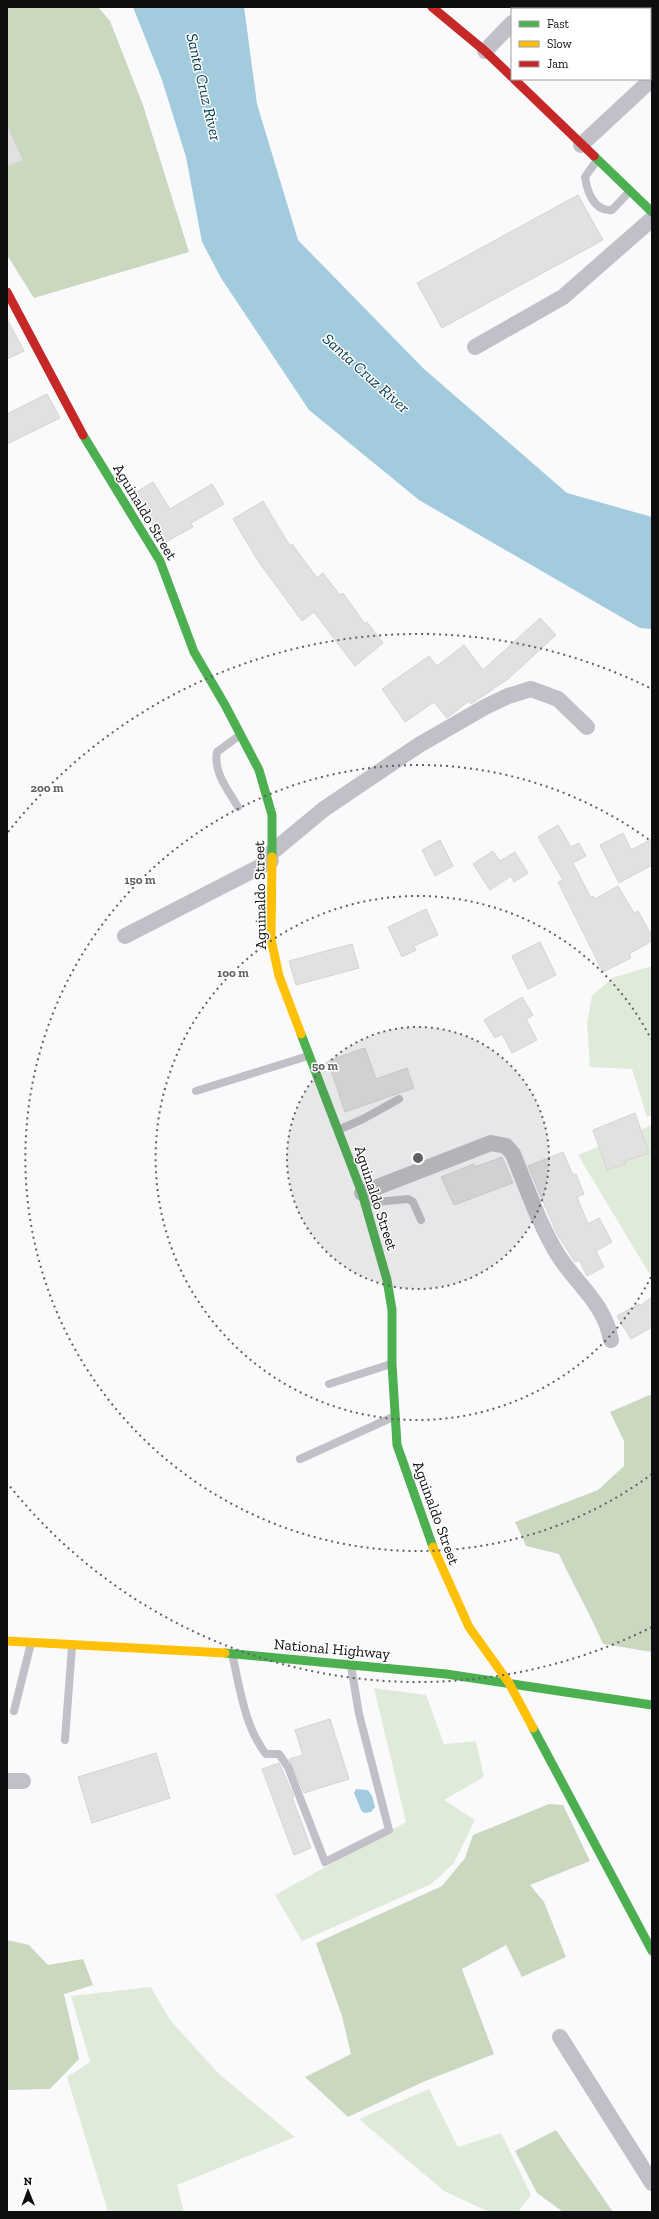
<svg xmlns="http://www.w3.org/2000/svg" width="659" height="2219" font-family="'Zilla Slab',serif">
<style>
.green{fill:#e0ead9}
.forest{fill:#cad8c0}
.water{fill:#a2ccde}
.building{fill:#e2e1e1;stroke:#d5d3d4}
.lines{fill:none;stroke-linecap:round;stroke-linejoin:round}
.lane{stroke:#c1bfc7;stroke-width:8}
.street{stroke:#c1bfc7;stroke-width:16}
.fast{stroke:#4caf50;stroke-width:9}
.slow{stroke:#ffc107;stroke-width:9}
.jam{stroke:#c62828;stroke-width:9}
.ring{fill:none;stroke:#616163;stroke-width:2;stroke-dasharray:2 4}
.labels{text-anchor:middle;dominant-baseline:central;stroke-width:3;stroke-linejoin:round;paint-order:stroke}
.street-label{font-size:15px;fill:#0e0e10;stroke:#fff}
.water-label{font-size:16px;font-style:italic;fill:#01394a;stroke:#fff}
.centre{fill:#616163;stroke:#fff;stroke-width:2}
.ring-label{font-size:12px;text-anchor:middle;font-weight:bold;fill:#616163;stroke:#fff;stroke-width:3;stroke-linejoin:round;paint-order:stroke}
</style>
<rect width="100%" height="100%" fill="#fafafd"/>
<path class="green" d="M652,966V1115L647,1117L632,1069L590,1067L587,1023L592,996L612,978Z
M652,1125V1278L578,1155Z
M374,1688L426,1695L444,1744L476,1741L484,1777L444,1800L475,1820L454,1863L431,1884L302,1941L275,1895L406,1822Z
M151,1987L170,2020L219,2074L295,2137L177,2185L184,2212H108L67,2077L90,2062L71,1996Z
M429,2089L458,2147L501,2133L531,2195L518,2212H489L444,2191L359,2119Z"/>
<path class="forest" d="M7,7H98L110,21L143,105L189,252L34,298L7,255Z
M652,1394V1652L603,1644C590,1613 573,1585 559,1554L526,1546L515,1522L598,1490L624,1466V1441L610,1412Z
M549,1804L563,1805L590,1861L530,1885L544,1902L566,1957L522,1977L506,1945L462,1969L494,2054L423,2082L348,2117L305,2077L351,2054L342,2016L316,1943L442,1886L465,1858L473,1835Z
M7,1940L29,1945L48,1965L83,1959L93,1985L64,1994L79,2059L50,2089L7,2090Z
M556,2130L613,2212H563L537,2193L515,2151Z"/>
<path class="water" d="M133,7H244L257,104L298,240L424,369L567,493L652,517V629L640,628L419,500L309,410L221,278L202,242L186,157L162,80Z
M356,1789L368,1790L372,1796L375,1807L371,1812L364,1813L361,1810L354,1793Z"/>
<path class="building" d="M7,125L23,160L7,167Z
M578,195L603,240L442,328L417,283Z
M7,319L24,351L7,359Z
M47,394L60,418L7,444V414Z
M153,482L170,509L212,484L224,504L191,523L193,527L164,543L133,494Z
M263,501L290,546L292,544L317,578L323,573L340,595L343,593L365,624L367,622L383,643L355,666L314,612L302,621L258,561L233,519Z
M540,618L556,635L508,679L471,704L469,701L447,718L434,702L405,722L382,689L429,656L437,666L464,645L483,670Z
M558,825L571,847L579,843L586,856L573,863L591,898L593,896L595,899L618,886L634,913L638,911L652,936V941L629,954L631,958L603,972L558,882L563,880L538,837Z
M623,833L631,850L652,839V865L619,883L600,845Z
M440,840L453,866L435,876L422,850Z
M493,851L500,861L515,852L528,873L514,882L511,876L490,890L473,864Z
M426,909L438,935L414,946L416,950L402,957L388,927Z
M540,942L556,975L528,989L512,956Z
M352,944L359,968L296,985L289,961Z
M522,997L533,1015L526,1019L537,1040L512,1053L502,1034L495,1038L484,1020Z
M365,1048L376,1079L407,1068L414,1088L345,1112L328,1061Z
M635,1113L649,1153L625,1161L626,1164L607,1170L593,1130Z
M563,1152L573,1175L576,1174L584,1194L577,1197L588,1224L599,1218L612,1242L596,1251L604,1267L587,1276L579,1260L575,1262L557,1234L528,1166Z
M502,1157L513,1183L454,1205L441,1177L474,1164L475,1167Z
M652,1297V1327L631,1339L617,1316L639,1304L640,1306Z
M330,1719L349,1779L304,1793L289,1759L303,1755L295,1730Z
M156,1753L170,1798L92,1823L78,1777Z
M279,1763L294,1796L292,1797L311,1848L294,1855L262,1769Z"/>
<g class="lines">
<path class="lane" d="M597,160L585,177C587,191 594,212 612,210L629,192
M238,807C228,790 213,772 217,752L240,735
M196,1091L308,1056
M338,1130L363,1119L399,1099
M366,1203L408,1199L413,1202L421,1220
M329,1384L391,1364
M300,1459L393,1417
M232,1654C240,1687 244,1726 266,1754H279L288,1767L325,1862L389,1830L359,1714L351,1666
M14,1711L31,1643
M65,1740L72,1646"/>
<path class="street" d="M525,9L527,7
M485,51L512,23
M581,145L652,79
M475,347L563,297L652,219
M271,853L324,809L419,745L485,707L508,696L531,689L558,699L587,727
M125,936L271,861
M362,1193L491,1143L506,1146L513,1154C526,1186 540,1226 558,1255C577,1285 605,1304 611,1340
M7,1781H23
M560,2037L652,2183"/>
<path class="fast" d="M594,156L652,212
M83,435L160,561L194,652L225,705L259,770L272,815V857
M301,1034L362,1193L387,1280L392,1310V1364L397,1445L433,1547
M225,1653L446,1674L652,1705
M533,1728L652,1951"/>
<path class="slow" d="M272,857L271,939L279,976L301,1034
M433,1547L469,1627L509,1683L533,1728
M7,1641L225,1653"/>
<path class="jam" d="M432,7L485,51L512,77
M514,79L594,156
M7,292L83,435"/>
</g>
<circle cx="418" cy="1158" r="131" fill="#616163" fill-opacity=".12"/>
<g class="ring">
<circle cx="418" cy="1158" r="131"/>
<path d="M651 1277A262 262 0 1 1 651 1039"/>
<path d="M652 1474A393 393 0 1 1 652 842"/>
<path d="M652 1627A524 524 0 0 1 8 1484M8 832A524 524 0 0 1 652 689"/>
</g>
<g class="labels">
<g class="street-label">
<text transform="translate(145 512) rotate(59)">Aguinaldo Street</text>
<text transform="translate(260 895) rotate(-91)">Aguinaldo Street</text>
<text transform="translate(376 1198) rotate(72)">Aguinaldo Street</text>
<text transform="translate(436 1513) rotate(70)">Aguinaldo Street</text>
<text transform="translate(332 1649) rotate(5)">National Highway</text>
</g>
<g class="water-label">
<text transform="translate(204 87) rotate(77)">Santa Cruz River</text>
<text transform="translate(366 373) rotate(42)">Santa Cruz River</text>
</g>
</g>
<circle cx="418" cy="1158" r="6" class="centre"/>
<g class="ring-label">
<text x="47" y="792">200 m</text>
<text x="140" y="884">150 m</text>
<text x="233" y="977">100 m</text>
<text x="325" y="1070">50 m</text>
</g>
<rect width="659" height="2219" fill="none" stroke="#0e0e10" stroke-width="16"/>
<rect x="511" y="8" width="140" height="72" fill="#ffffff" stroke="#9f9f9f"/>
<rect x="519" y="21" width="20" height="6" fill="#4caf50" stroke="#9f9f9f"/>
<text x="547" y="28" font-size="12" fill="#0e0e10">Fast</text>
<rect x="519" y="41" width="20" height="6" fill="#ffc107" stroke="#9f9f9f"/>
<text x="547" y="48" font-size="12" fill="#0e0e10">Slow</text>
<rect x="519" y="61" width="20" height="6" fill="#c62828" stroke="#9f9f9f"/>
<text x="547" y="68" font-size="12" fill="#0e0e10">Jam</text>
<g transform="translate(28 2191) rotate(359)" stroke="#ffffff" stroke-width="3" paint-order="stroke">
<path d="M0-3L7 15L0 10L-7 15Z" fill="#0e0e10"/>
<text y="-6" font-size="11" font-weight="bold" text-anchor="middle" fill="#0e0e10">N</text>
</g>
</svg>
